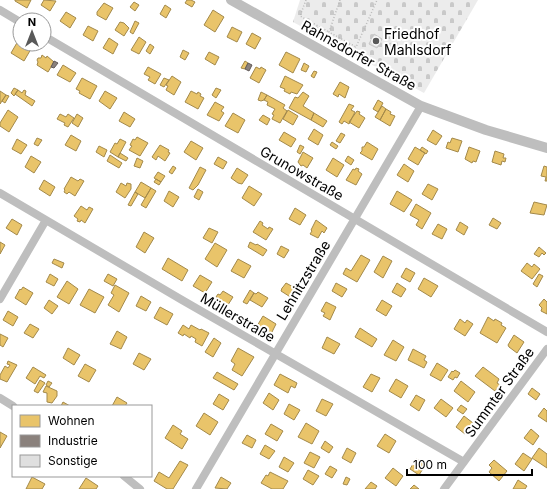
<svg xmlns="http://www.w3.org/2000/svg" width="547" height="489" font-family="Inter,sans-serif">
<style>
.cemetery{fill:url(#cemetery-stones)}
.homes{fill:#e9c46a;stroke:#a3894a}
.industry{fill:#8a817c;stroke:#615a57}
.building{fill:#dfdfdf;stroke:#c7c7c7}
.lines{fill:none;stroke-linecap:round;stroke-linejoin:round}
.path{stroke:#b9b9b9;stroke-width:1.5;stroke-dasharray:1 2;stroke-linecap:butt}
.minor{stroke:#bebebe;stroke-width:8}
.tertiary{stroke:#bebebe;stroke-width:10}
.poi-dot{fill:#595959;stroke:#fff;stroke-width:1.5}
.labels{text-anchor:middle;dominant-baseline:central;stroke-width:4;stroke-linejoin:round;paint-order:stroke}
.poi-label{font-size:14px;fill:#000;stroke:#fff;text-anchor:start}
.street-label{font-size:14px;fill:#000;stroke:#fff}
</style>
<defs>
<pattern id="cemetery-stones" width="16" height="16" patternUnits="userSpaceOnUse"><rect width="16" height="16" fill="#ececec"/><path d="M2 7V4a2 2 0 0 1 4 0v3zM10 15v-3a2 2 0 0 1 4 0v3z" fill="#c9c9c9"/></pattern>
</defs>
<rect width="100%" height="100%" fill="#fff"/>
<path class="cemetery" d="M300,0H478L424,93L293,22Z"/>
<path class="homes" d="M15,0H31L27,8L15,1Z
M44,0L56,1L50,11L41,5Z
M187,0H191L195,2L192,7L185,3Z
M134,2L139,5L135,11L130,7Z
M104,3L113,8L106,20L97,15V12Z
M165,5L171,9L166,18L160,14Z
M213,10L224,17L215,32L204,25Z
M66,12L76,18L70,28L60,21Z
M135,21L139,23L133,34L130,32Z
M120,22L124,23L129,28L124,36L115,30Z
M88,26L98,31L93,41L83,35Z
M232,27L242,32L237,42L227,37Z
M252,33L261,38L255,49L246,44Z
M139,37L146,42L139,54L131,50Z
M109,38L118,44L113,54L103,48Z
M18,41L20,44H22L31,49L24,61L11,53Z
M150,44L154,47L150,54L146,51Z
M183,50L189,53L185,60L180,57Z
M209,52L219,57L215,65L205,59Z
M286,52L300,59L293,73L279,65Z
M42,55L46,58L47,56L54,62L48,72L37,65L38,62L37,60L38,58H41Z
M245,61L248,63L245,69L241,68Z
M304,63L309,66L306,72L301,70Z
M63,65L76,73L70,82L57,75Z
M148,67L161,74L155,84L148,80L150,77L144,74Z
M256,67L260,69L261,67L266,70L259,83L250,78Z
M314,71L317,72L314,78L311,76Z
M172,76L181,82L174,95L166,90L168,86L166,85Z
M285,76L303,85L297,94L291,92L290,94L284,91L285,89L280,87Z
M82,78L97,86L90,99L79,93L80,91L76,89Z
M164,78L169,80L164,87L160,85Z
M340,82L349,87L345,98L339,94L338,97L333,94Z
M14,88L18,90L14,96L11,93Z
M216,88L221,90L216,98L212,95Z
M18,90L22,93L24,90L26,91L25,95L35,101L32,106L15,94Z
M0,91L6,95L0,104Z
M105,91L117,98L110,109L99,101Z
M191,91L197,94L198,92L201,94L200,96L204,98L198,109L185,102Z
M261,92L267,95L264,100L261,101L258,100Z
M303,92L309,96L303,106L314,113L311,120L289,108L295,97L298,98Z
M6,95L9,96L5,103L2,101Z
M267,95L285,105L283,108L287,111L280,123L272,119L274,115L272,114L275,109L267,105L268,102L264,100Z
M378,100L383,103L378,112L373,109Z
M215,102L224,107L221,111L224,113L219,121L207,115Z
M349,104L354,106L351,110L355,112L349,124L344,121L342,124L339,122Z
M382,106L386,109L380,120L375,117Z
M386,109L391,112L390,114L395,116L390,126L380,120Z
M8,110L18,117L9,132L0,126V123Z
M288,110L298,116L293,125L283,119Z
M357,111L360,112L359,114L365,118L359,128L349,122Z
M124,112L135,119L130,127L119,121Z
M233,113L245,120L238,133L225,126Z
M314,113L327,121L323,127L311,120Z
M60,114L66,117L68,114L74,118L68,127L64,125L65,123L57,119Z
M77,114L83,118L78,127L72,123Z
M263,115L270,119L267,125L259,120Z
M314,129L323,135L318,145L308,139Z
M433,130L442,136L436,145L427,140Z
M284,132L296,139L291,147L279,140Z
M341,133L345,135L340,143L336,141Z
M71,135L81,141L76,151L65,145Z
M137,137L148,143L140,156L129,150L132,146L130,145L133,139L135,140Z
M37,138L42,140L38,146L34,144Z
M452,138L462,141L458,152L446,148L448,142L450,143Z
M17,139L27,145L21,154L12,149Z
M120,139L126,142L118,157L110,152L115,143L117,144Z
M191,141L203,148L196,160L184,152Z
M332,142L338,146L336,149L330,145Z
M367,142L378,149L372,160L360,153L362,151V147H364Z
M160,145L169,150L168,152L170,153L165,161L158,156L156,160L152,157Z
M300,145L304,147L300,154L297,152Z
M99,146L107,150L104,157L96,152Z
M415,147L425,153L418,165L408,159Z
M422,147L428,151L426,154L420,150Z
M469,147L480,151L476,162L473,161L472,163L465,159Z
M495,151L504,154L503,158H506L505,162L502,161L501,165L492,162Z
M303,152L313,158L307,168L303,165L301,166L298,162Z
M120,153L128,158L126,161L118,157Z
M110,155L122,163L119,168L107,161Z
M31,156L41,162L34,173L25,167Z
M348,156L354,160L351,165L345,161Z
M218,157L227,162L223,169L214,164Z
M137,158L143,161L140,168L134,166Z
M333,158L344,165L337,177L326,170Z
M404,164L414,171L408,182L397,175Z
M173,166L176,168L172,174L169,172Z
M544,166L547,167V181H545L546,177L541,176Z
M200,167L206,170L198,185L193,190L189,188Z
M237,168L248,175L242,184L238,183L231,178Z
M356,168L359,169L358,171L362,174L356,185L346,180L353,169L355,170Z
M158,172L165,176L161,182L154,178Z
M71,177L78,181L80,179L84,181L75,196L69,192L67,194L64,192L65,190L64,189Z
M156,179L161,182L159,185L154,182Z
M44,180L55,187L50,196L39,189Z
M141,182L151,188L145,198L135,192Z
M121,183L126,186L127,183L131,184V189L125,198L116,192Z
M428,184L438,189L432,200L422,194Z
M249,186L262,194L254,206L242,198Z
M151,188L156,191L146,208L141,205Z
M198,189L203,192L199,200L194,197Z
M169,191L179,197L173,207L164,201Z
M397,191L412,200L404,212L390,204Z
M135,192L138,194L131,206L128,205Z
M534,202L547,205L544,215L530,213Z
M416,204L431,213L422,229L416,225L419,220L410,215Z
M81,206L87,210L89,207L93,209L85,223L81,220L80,222L77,221L78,219L74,216Z
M295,208L306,215L300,225L289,219Z
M493,218L501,223L497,229L489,225Z
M12,219L22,225L17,235L6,228Z
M316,220L327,228L324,233L322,231L318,238L310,234L312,231L311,230Z
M260,221L263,223L262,225L268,229L269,227L273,229L266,240L253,232Z
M460,222L468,227L464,235L456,230Z
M438,224L447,229L442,239L432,234Z
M209,228L218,232L212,243L203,238Z
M144,232L154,238L145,253L136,247Z
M0,242L5,245L0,254Z
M250,242L256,245L257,244L267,250L263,256L248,247Z
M215,243L227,250L217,267L205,259Z
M281,246L289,250L284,258L277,254Z
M539,247L546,253L544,255L542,253L539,257L534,254Z
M361,255L370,260L357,282L343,274L346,268L351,271Z
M383,256L392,261L383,278L374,272Z
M168,258L188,270L182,281L162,269Z
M54,259L64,263L62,268L52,263Z
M238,259L251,266L244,278L231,271Z
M527,263L532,267L534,264L540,269L532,279L521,271Z
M406,268L415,273L410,282L401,277Z
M50,274L58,279L54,286L46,282Z
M108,274L117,279L113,286L104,281Z
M539,274L543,276L537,287L533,284Z
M200,275L212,282L205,293L193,286Z
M424,278L438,286L431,297L418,289Z
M67,281L78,289L69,304L57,297Z
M286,283L297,289L292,298L281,291L282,288L283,287Z
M336,283L347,289L342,297L332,291Z
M397,283L406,289L401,297L392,292Z
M115,285L129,293L119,312L108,305L114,295L111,293Z
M23,287L33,293L26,305L15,298L20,289L21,290Z
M89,289L104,297L95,313L80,305Z
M250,290L254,293L247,304L243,302Z
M223,291L233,297L226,308L216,302L218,298L216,297L218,294L220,295Z
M258,292L268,298L262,307L250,300L254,293L256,294Z
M141,296L151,302L146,311L136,306Z
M544,299L547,302V314L541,311L542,308L539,305Z
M49,300L58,306L52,314L44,308Z
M382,300L392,306L386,316L376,310Z
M326,302L336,307L330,320L323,316L325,313L321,311Z
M160,307L173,314L167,325L154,318Z
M8,311L18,317L13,326L3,320Z
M263,316L276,324L271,334L257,326Z
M488,317L494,321L495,319L502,323L501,325L506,328L497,343L480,333Z
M460,319L465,323L467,320L473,324L465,336L454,329Z
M30,324L39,329L33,338L24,333Z
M183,325L189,329L191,325L200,330L201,329L209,333L202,346L195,342L196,339L191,336L190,338L184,334L183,336L178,333Z
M360,328L377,339L372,347L355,337Z
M117,331L127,337L121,349L110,344Z
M0,334L8,338L3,347L0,345Z
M514,335L524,342L517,353L509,347L508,345Z
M327,337L340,344L334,354L322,348Z
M214,338L221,343L213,357L205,352Z
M393,340L404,347L396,361L384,355Z
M68,348L80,355L74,365L63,358Z
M238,348L254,357L242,376L232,370L235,364L231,361Z
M413,349L426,356L424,360L427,362L424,368L408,360Z
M139,353L151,359L144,370L133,364Z
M8,361L17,365L7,382L0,379V375L5,366L8,368L10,365L7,364Z
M437,363L448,370L441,381L430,375Z
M85,364L96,370L89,382L78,376Z
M33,367L46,375L44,378L40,376L35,384L26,378Z
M483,367L499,379L497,383L500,385L495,391L475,376Z
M455,370L460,373L457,378L455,377L453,380L448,377L452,371L453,372Z
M217,372L238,384L234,390L213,378Z
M280,374L297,383L295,388L291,386L288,393L274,385Z
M371,374L380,378L372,392L363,387Z
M396,379L408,386L401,398L389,391Z
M40,380L45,383L38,393L34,391Z
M48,381L52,383L49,387L46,385Z
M461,381L475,392L468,402L454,391Z
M46,386L57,391V396L52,403L47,402V393L43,392Z
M532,388L540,394L536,400L528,394Z
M269,393L279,400L273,410L263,403Z
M219,394L229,400L223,410L213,404Z
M416,395L425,400L419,411L410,405Z
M117,397L127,403L125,406H112Z
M322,399L333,404L326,416L316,411Z
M441,399L453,408L446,417L434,408Z
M63,402L70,406H61Z
M289,404L300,410L294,420L284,414Z
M461,405L467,409L463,414L457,410Z
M544,408L547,411V422L538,416Z
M204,413L218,422L210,435L196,426Z
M464,416L473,423L465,434L456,427Z
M306,423L319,431L312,444L298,437Z
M271,424L283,431L277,441L265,434Z
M173,425L182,431L180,434L188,439L182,449L165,438Z
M531,429L539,436L533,445L524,438Z
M0,432L7,436L0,448Z
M385,434L396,441L389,453L377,446Z
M247,435L256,440L252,448L242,443Z
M325,441L333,447L329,453L321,448Z
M265,445L275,451L269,459L260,454Z
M347,448L356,453L351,463L342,458Z
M539,448L547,454V468L532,458Z
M310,452L320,457L314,468L304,463Z
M523,453L532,459L524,471L515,464Z
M284,457L294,463L288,472L279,467Z
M416,459L426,464L419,475L410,469Z
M494,460L507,471L499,481L489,472L492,468L489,465Z
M180,461L188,465L173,489H167L154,481L159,472L169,478Z
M330,466L337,470L332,478L325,474Z
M393,468L403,476L396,486L385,478Z
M308,470L319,476L313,485L303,479Z
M270,472L288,481L283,489H272L261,483L266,475L268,476Z
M32,477L45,484L42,489H26Z
M221,477L231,483L227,489L215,488Z
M346,477L350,479L347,485L343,484Z
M86,478L98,486L96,489H79Z
M518,480L527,486L525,489H513Z
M371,482L377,486L375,489H365Z
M414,485L419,489H410Z"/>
<path class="industry" d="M54,61L58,63L54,68L51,67Z
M248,63L252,65L249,71L245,69Z"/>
<path class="building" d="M374,34L382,39L377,48L369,44Z
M390,43L393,45L389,54L385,52Z"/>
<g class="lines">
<path class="path" d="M306,0L300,16L329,32
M340,0L329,32L356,47
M353,54L377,0"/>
<path class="minor" d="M0,10L20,22
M44,36L547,332
M0,193L182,300L464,462
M0,299L46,220
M0,398L13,406
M124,476L140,489
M196,489L421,106
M444,489L547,349"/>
<path class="tertiary" d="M231,0L421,106L486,130L547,148"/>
</g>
<circle class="poi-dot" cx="376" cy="41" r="4"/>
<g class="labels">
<g class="poi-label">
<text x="384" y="33">Friedhof<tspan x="384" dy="16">Mahlsdorf</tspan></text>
</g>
<g class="street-label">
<text transform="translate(359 55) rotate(29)">Rahnsdorfer Straße</text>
<text transform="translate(302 173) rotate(30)">Grunowstraße</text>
<text transform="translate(303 280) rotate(-59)">Lehnitzstraße</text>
<text transform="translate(238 317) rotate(30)">Müllerstraße</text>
<text transform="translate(499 392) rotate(-54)">Summter Straße</text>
</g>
</g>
<rect x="12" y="405" width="140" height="72" fill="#ffffff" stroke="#999999"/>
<rect x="20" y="415" width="20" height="12" fill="#e9c46a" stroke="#999999"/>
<text x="48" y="425" font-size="12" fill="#000000">Wohnen</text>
<rect x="20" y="435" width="20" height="12" fill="#8a817c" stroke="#999999"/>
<text x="48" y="445" font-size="12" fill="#000000">Industrie</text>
<rect x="20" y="455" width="20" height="12" fill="#dfdfdf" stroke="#999999"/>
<text x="48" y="465" font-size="12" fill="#000000">Sonstige</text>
<g transform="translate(32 32)"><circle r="19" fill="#ffffff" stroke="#999999"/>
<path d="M0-3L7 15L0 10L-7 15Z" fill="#595959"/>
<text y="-6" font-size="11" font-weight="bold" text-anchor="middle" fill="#000000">N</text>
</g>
<path d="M407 469v6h125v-6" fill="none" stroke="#000000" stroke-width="2"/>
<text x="413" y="469" font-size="12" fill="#000000" stroke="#ffffff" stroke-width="3" paint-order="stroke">100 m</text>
</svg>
